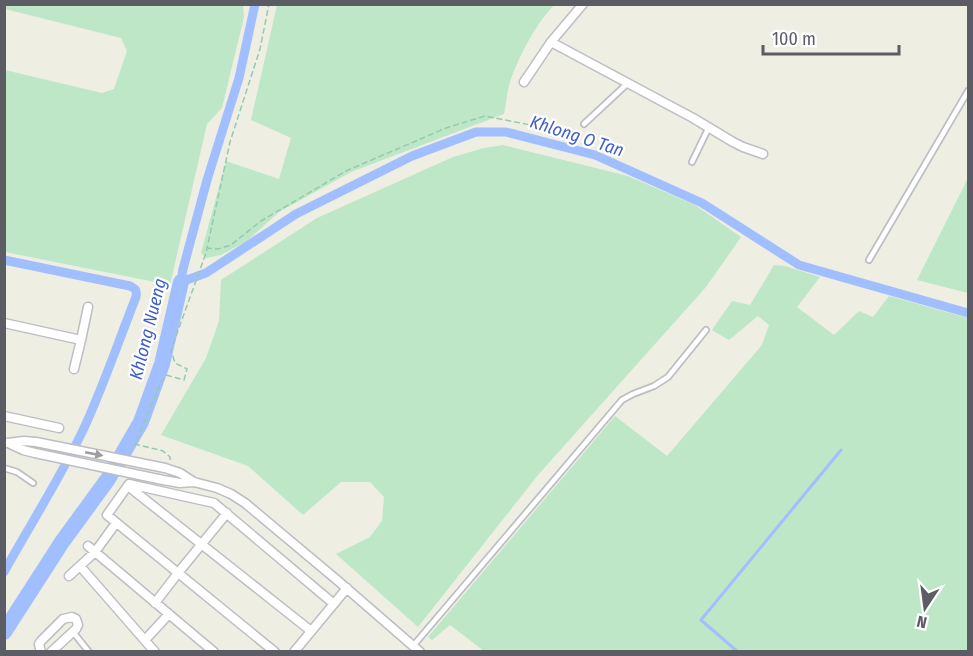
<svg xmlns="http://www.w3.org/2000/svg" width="973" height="656" font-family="'Fira Sans Condensed',sans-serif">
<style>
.green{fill:#bee7c8}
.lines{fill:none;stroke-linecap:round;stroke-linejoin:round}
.stream{stroke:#a1bfff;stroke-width:3}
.canal{stroke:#a1bfff;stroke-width:9}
.river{stroke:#a1bfff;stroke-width:16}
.service-casing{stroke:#bdbec4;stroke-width:8}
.minor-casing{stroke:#bdbec4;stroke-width:11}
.path{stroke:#96c8b1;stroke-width:1.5;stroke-dasharray:6 3;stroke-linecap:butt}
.service{stroke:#fff;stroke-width:4.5}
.minor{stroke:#fff;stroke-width:8}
.oneway{fill:#9d9da2}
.labels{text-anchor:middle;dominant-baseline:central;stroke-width:4.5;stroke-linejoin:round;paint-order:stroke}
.water-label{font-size:18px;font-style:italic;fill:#4060c7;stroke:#fff}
</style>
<rect width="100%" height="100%" fill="#eeeee2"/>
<path class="green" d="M4,5H243L244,17L222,108L207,124L170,285L5,252V70L102,93L114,89L127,51L121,38L5,9Z
M277,5V4L554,5C535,25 519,56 510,82C507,92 506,104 504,114L351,172L279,212L247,241L221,255L206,258L201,253L226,161L279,179L291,138L251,120Z
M503,145L628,176L695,205L741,237L706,287L538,475L418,627L336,554L370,537L382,521L384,497L370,482H341L303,515L248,466L161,435L206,358L219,321L221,280L317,218L453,157L484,148Z
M968,178V293L917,280Z
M774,265L785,266L820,277L797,307L834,335L859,311L873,317L889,296L968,318V651H484L450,625L432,640L428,637L615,416L667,456L762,345L769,325L758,316L729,340L712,330L732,301L750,305Z"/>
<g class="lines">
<path class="stream" d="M738,652L701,620L841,450"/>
<path class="canal" d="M4,260L130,286C136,289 137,290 136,297C119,340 104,384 85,426C61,477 31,523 4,572
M181,282L206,273L296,214L412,156L476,132H506L595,155L702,203L799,265L968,313
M181,282L183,269L207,180L239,78L255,4"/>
<path class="river" d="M4,632L62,542L108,479L141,422L162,364L181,282"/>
<g class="service-casing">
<path id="service" d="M584,124L628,83
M692,162L709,127
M869,260L968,91
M4,468L17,472L33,483
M73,632L89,652
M413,646L622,400L633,394L654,386L668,377L706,330"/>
</g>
<g class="minor-casing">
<path id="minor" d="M551,42L693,118L733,142L743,147L763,154
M524,82L551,42L583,4
M4,323L81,340L74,369
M81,340L88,307
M4,416L59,428
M8,443L24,441L36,442L165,468L180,473L194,482L217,488L231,494L245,503L337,580L420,652
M8,443L23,450L35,453L163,480L180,483L194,482
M128,486L311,631
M88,546L214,652
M80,566L155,652
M69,576L95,552L116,523
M155,603L178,573L227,513
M145,640L169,614
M41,652L39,644L41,641L63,619L72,617L76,619L78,625L76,629L51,652
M275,652L107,515L129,484L214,503L334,604
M294,652L347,588"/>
</g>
<path class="path" d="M206,248L218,249L231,245L261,221L346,171L446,128L485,116L546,128
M170,460V457L163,451L135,444L161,382L166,375L184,380L187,369L175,363L171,350L206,253L230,142L260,49L269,4"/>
<use href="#service" class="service"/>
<use href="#minor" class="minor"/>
</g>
<defs><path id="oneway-solid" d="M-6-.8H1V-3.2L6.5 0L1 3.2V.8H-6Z" transform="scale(1.5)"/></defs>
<use class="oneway" href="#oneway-solid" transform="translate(94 454) rotate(11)"/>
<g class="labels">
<g class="water-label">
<text transform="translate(577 136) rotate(18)">Khlong O Tan</text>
<text transform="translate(148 329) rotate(-76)">Khlong Nueng</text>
</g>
</g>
<rect width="973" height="656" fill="none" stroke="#5b5c64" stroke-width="12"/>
<g transform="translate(925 608) rotate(193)" stroke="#ffffff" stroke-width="4.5" paint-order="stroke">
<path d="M0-4.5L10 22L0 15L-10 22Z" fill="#5b5c64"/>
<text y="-9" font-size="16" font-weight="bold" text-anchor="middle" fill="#5b5c64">N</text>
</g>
<path d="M763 45v9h136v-9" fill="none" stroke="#5b5c64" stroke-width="3"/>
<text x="772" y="45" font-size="18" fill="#5b5c64" stroke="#ffffff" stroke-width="4.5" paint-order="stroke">100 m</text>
</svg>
